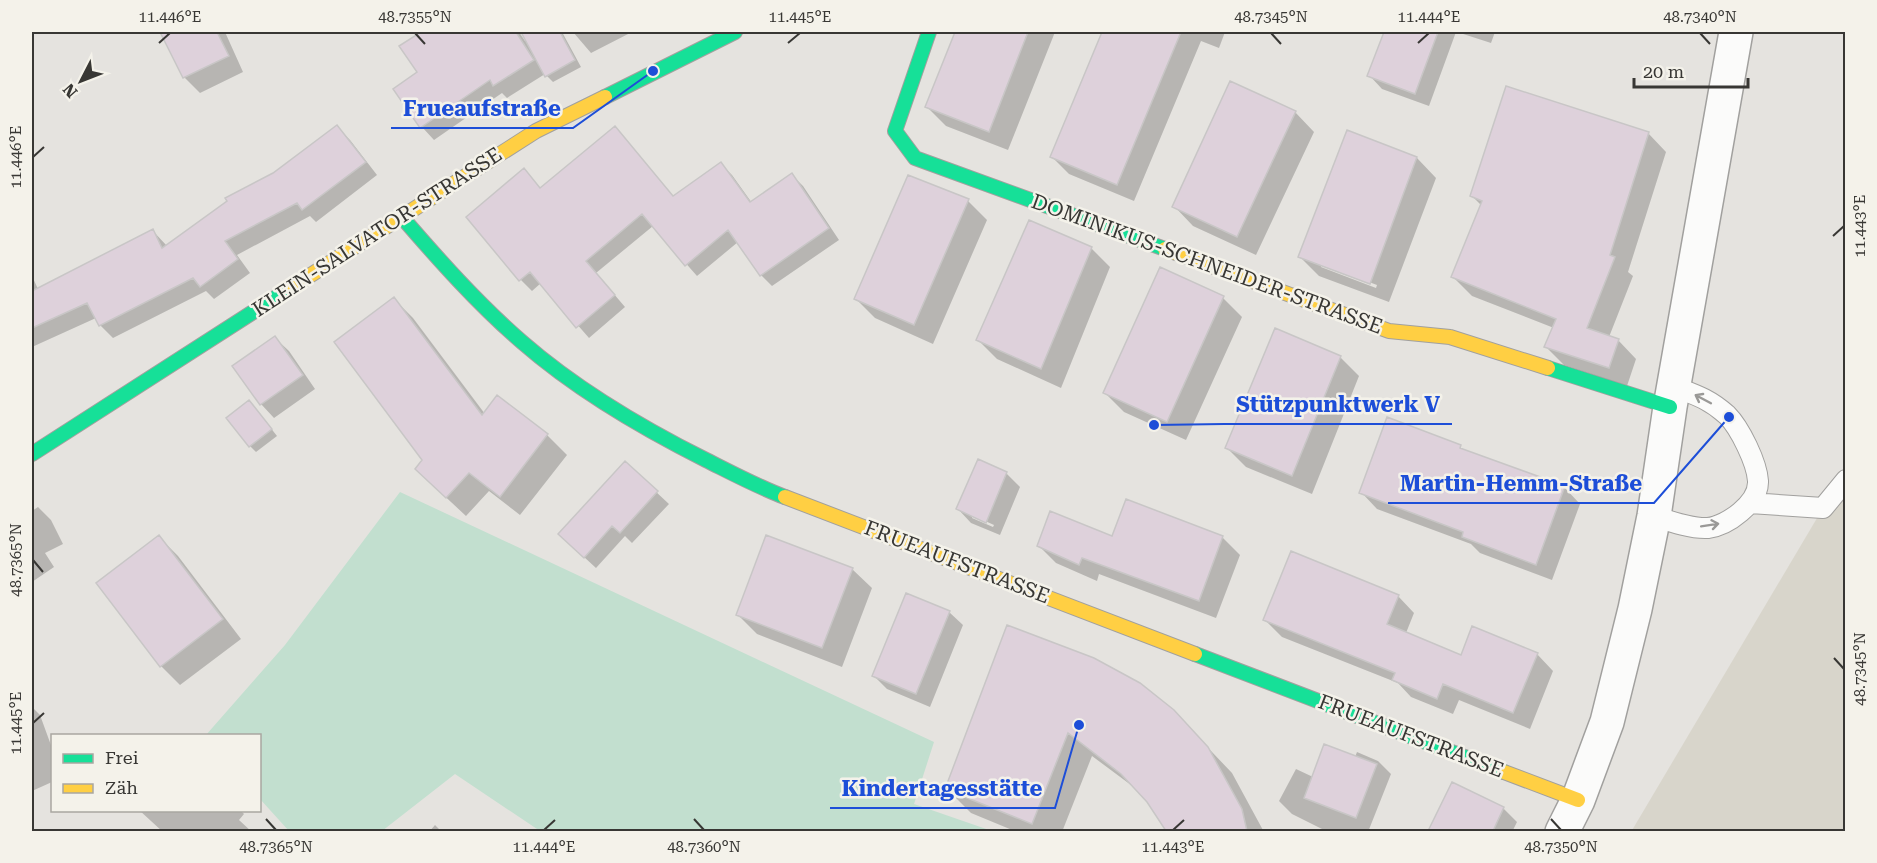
<svg xmlns="http://www.w3.org/2000/svg" width="1877" height="863" font-family="'Roboto Serif',serif">
<style>
.built{fill:#d8d5cb}
.green{fill:#c2dfcf}
.shadow{fill:#0003;fill-rule:evenodd}
.building{fill:#ded1db;stroke:#c8c6c6;stroke-width:1.5}
.lines{fill:none;stroke-linecap:round;stroke-linejoin:round}
.lane-casing{stroke:#a1a09e;stroke-width:22}
.street-casing{stroke:#a1a09e;stroke-width:36}
.fast-casing{stroke:#a1a09e;stroke-width:16}
.slow-casing{stroke:#a1a09e;stroke-width:16}
.lane{stroke:#fbfbfa;stroke-width:20}
.street{stroke:#fbfbfa;stroke-width:33}
.fast{stroke:#16e098;stroke-width:14}
.slow{stroke:#ffcf43;stroke-width:14}
.oneway{stroke:#9a9997}
.ticks{fill:none;stroke:#383734;stroke-width:2}
.labels{text-anchor:middle;dominant-baseline:central;stroke-width:5;stroke-linejoin:round;paint-order:stroke}
.street-label{font-size:21px;fill:#383734;stroke:#f4f2ea}
.leader{fill:none;stroke:#1d4ed8;stroke-width:2}
.callout-dot{fill:#1d4ed8;stroke:#f4f2ea;stroke-width:2}
.callout-label{font-size:22px;text-anchor:middle;font-weight:bold;fill:#1d4ed8;stroke:#f4f2ea;stroke-width:5;stroke-linejoin:round;paint-order:stroke}
.neatline{fill:none;stroke:#383734;stroke-width:2}
.ticks-label{font-size:15px;text-anchor:middle;fill:#383734}
</style>
<rect width="100%" height="100%" fill="#e5e3df"/>
<path class="built" d="M1845,482V831L1631,832L1823,508Z"/>
<path class="green" d="M400,492L934,742L914,804L992,831H540L455,774L382,831H289L260,799V736L206,735L285,645Z"/>
<path class="shadow" d="M162,32H225L243,72L200,93L184,77Z
M430,32H519L525,41L544,32H562L581,67L553,82L545,74L507,98L502,93L434,140L422,127L419,72L403,48Z
M573,32H632L591,53Z
M957,32H1055L1008,150L946,126L927,107Z
M1147,32H1225L1219,48L1201,41L1134,201L1069,174L1052,157L1139,53Z
M1385,32H1456L1429,106L1382,89L1369,75Z
M1457,32H1495L1491,43Z
M1295,112L1314,132L1256,255L1193,226L1174,206Z
M337,127L350,140L377,175L316,222L310,216L237,255L250,273L214,299L206,291L113,338L100,325L96,318L32,347V276L38,289L153,231L167,246L274,174Z
M615,128L674,197L721,164L732,175L752,203L792,175L803,186L839,240L772,286L761,275L738,242L697,276L653,226L596,273L625,307L589,338L541,283L532,291L521,280L524,170L541,189Z
M1347,132L1417,158L1436,178L1389,302L1319,276L1300,257ZM1321,264L1377,285L1376,288L1321,267Z
M1648,133L1666,152L1628,272L1633,276L1609,337L1618,340L1636,359L1627,386L1564,365L1546,347L1554,328L1472,296L1453,277L1481,205L1472,196Z
M968,201L987,220L933,344L875,318L855,298Z
M1091,248L1110,267L1061,388L997,359L978,340Z
M1223,298L1242,317L1186,440L1124,412L1105,393Z
M394,299L413,318L485,414L498,397L547,435L567,455L520,515L489,491L466,516L436,488Z
M275,338L289,351L315,389L274,418L261,404Z
M1340,357L1359,376L1312,494L1246,467L1227,448Z
M255,408L277,436L256,452L250,446Z
M1460,447L1466,452L1564,487L1580,504L1552,580L1480,553L1471,544L1377,509L1361,492Z
M625,463L669,504L632,543L625,536L596,568L571,545Z
M1006,473L1020,487L1000,535L971,523L958,509ZM972,515L994,525L993,527L972,518Z
M38,507L51,520L63,544L45,553L54,567L32,582V511Z
M159,537L178,556L241,639L180,685L161,666Z
M1222,537L1240,555L1216,618L1099,574L1097,581L1056,563L1038,545L1113,538Z
M852,569L872,588L842,667L757,634L737,614Z
M1398,596L1414,613L1406,633L1462,657L1537,654L1553,671L1530,729L1459,700L1453,714L1411,697L1398,683L1282,637L1265,620Z
M949,612L963,625L930,707L887,689L874,676Z
M1139,685L1173,711L1232,773L1264,832H1167L1148,801L1139,791L1092,756L1062,832H1017L971,813L947,789Z
M32,707L40,715L52,748V782L32,791Z
M1357,752L1378,761L1391,774L1368,832H1321L1322,829L1292,814L1279,801L1296,769L1313,777L1355,757Z
M1452,784L1503,808L1517,822L1512,832H1432L1431,830Z
M139,810H240L244,814L239,820L252,832H163Z
M435,825L442,832H429Z"/>
<path class="building" d="M160,32H217L229,56L183,78Z
M421,32H516L534,60L493,86L490,80L420,128L393,89L417,72L399,46Z
M521,32H560L575,60L545,77Z
M955,32H1028L989,132L925,107Z
M1102,32H1181L1117,185L1050,157Z
M1384,32H1438L1415,94L1367,76Z
M1230,81L1296,111L1237,237L1172,207Z
M1506,86L1649,132L1610,255L1615,257L1587,328L1619,339L1609,368L1544,347L1556,319L1451,277L1482,201L1470,196Z
M337,125L366,162L302,210L297,203L225,241L238,259L200,287L193,278L99,326L87,303L32,328V291L153,229L162,248L227,201L225,198L273,173Z
M615,126L673,196L721,162L750,202L792,173L829,228L760,276L728,230L685,266L642,214L586,261L615,295L576,328L530,272L519,281L466,217L524,168L540,188Z
M1347,130L1417,157L1370,284L1298,257Z
M908,175L969,199L914,325L854,299Z
M1029,220L1092,247L1041,369L976,340Z
M1160,267L1224,296L1167,422L1103,393Z
M394,297L482,415L497,395L548,434L500,497L469,473L446,498L415,469L422,460L334,342Z
M1275,328L1341,356L1292,476L1225,448Z
M275,336L303,375L260,405L232,366Z
M249,400L272,429L249,447L226,418Z
M1387,417L1461,445L1460,448L1565,486L1536,565L1462,537L1463,532L1359,493Z
M978,459L1007,472L986,523L956,509Z
M625,461L658,491L620,533L612,526L584,558L558,534Z
M1126,499L1223,536L1199,601L1082,558L1079,565L1037,546L1050,511L1112,536Z
M159,535L223,619L160,667L96,583Z
M766,535L853,568L822,648L736,615Z
M1291,551L1399,595L1387,624L1461,655L1472,626L1538,653L1513,713L1443,684L1437,699L1392,680L1395,673L1263,620Z
M906,593L950,611L916,694L872,676Z
M1007,625L1094,658L1140,683L1174,710L1208,747L1242,809L1247,831H1166L1147,802L1121,774L1068,733L1032,824L945,789Z
M1324,744L1377,764L1356,818L1304,798Z
M1452,782L1504,807L1493,831H1428Z"/>
<g class="lines">
<g class="lane-casing">
<path id="lane" d="M1750,503L1823,508L1846,480
M1654,516C1669,521 1691,529 1708,528C1727,526 1759,503 1758,481C1757,463 1740,428 1727,415C1709,399 1696,395 1675,387"/>
</g>
<g class="street-casing">
<path id="street" d="M1562,832L1578,800L1607,722L1635,609L1654,516L1670,407L1736,32"/>
</g>
<g class="fast-casing">
<path id="fast" d="M929,32L895,131L915,158L1165,249
M605,97L735,32
M401,216C439,260 478,304 522,342C577,390 640,427 706,460C732,473 758,487 785,497
M1548,368L1670,407
M32,454L292,287
M1195,654L1504,772"/>
</g>
<g class="slow-casing">
<path id="slow" d="M1165,249L1389,331L1450,337L1548,368
M292,287L536,131L605,97
M785,497L1195,654
M1504,772L1578,800"/>
</g>
<use href="#lane" class="lane"/>
<use href="#street" class="street"/>
<use href="#fast" class="fast"/>
<use href="#slow" class="slow"/>
</g>
<defs><path id="oneway-shaft" d="M-6 0H5M1.5-3L5.5 0L1.5 3" fill="none" stroke-width="1.6" stroke-linecap="round" stroke-linejoin="round" transform="scale(1.5)"/></defs>
<g class="oneway">
<use href="#oneway-shaft" transform="translate(1703 399) rotate(-152)"/>
<use href="#oneway-shaft" transform="translate(1710 525) rotate(-9)"/>
</g>
<path class="ticks" d="M415,33L425,44M1271,33L1281,44M1700,33L1710,44M159,43L170,33M788,43L800,33M1418,43L1429,33M33,157L44,147M1833,236L1844,226M33,560L43,572M1834,658L1844,669M33,723L44,713M266,819L276,830M694,819L704,830M1551,819L1561,830M544,830L555,820M1173,830L1184,820"/>
<g class="labels">
<g class="street-label">
<text transform="translate(377 232) rotate(-33)">KLEIN-SALVATOR-STRASSE</text>
<text transform="translate(1207 264) rotate(20)">DOMINIKUS-SCHNEIDER-STRASSE</text>
<text transform="translate(957 562) rotate(21)">FRUEAUFSTRASSE</text>
<text transform="translate(1411 736) rotate(21)">FRUEAUFSTRASSE</text>
</g>
</g>
<path class="leader" d="M653 71L573 128H391M1154 425L1224 424H1452M1729 417L1654 503H1388M1079 725L1055 808H830"/>
<g class="callout-dot">
<circle cx="653" cy="71" r="6"/>
<circle cx="1154" cy="425" r="6"/>
<circle cx="1729" cy="417" r="6"/>
<circle cx="1079" cy="725" r="6"/>
</g>
<g class="callout-label">
<text x="482" y="116">Frueaufstraße</text>
<text x="1338" y="412">Stützpunktwerk V</text>
<text x="1521" y="491">Martin-Hemm-Straße</text>
<text x="942" y="796">Kindertagesstätte</text>
</g>
<rect width="1877" height="863" fill="none" stroke="#f4f2ea" stroke-width="66"/>
<rect x="51" y="734" width="210" height="78" fill="#f4f2ea" stroke="#a9a7a1" stroke-width="1.5"/>
<rect x="63" y="754" width="30" height="9" fill="#16e098" stroke="#a9a7a1" stroke-width="1.5"/>
<text x="105" y="764" font-size="18" fill="#383734">Frei</text>
<rect x="63" y="784" width="30" height="9" fill="#ffcf43" stroke="#a9a7a1" stroke-width="1.5"/>
<text x="105" y="794" font-size="18" fill="#383734">Zäh</text>
<g transform="translate(81 81) rotate(228)" stroke="#f4f2ea" stroke-width="4.5" paint-order="stroke">
<path d="M0-4.5L10 22L0 15L-10 22Z" fill="#383734"/>
<text y="-9" font-size="16" font-weight="bold" text-anchor="middle" fill="#383734">N</text>
</g>
<path d="M1634 78v9h114v-9" fill="none" stroke="#383734" stroke-width="3"/>
<text x="1643" y="78" font-size="18" fill="#383734" stroke="#f4f2ea" stroke-width="4.5" paint-order="stroke">20 m</text>
<rect x="33" y="33" width="1811" height="797" class="neatline"/>
<g class="ticks-label">
<text x="170" y="22">11.446°E</text>
<text x="415" y="22">48.7355°N</text>
<text x="800" y="22">11.445°E</text>
<text x="1271" y="22">48.7345°N</text>
<text x="1429" y="22">11.444°E</text>
<text x="1700" y="22">48.7340°N</text>
<text transform="translate(16 157) rotate(-90)" y="5">11.446°E</text>
<text transform="translate(1860 226) rotate(-90)" y="5">11.443°E</text>
<text transform="translate(16 560) rotate(-90)" y="5">48.7365°N</text>
<text transform="translate(1860 669) rotate(-90)" y="5">48.7345°N</text>
<text transform="translate(16 723) rotate(-90)" y="5">11.445°E</text>
<text x="276" y="852">48.7365°N</text>
<text x="544" y="852">11.444°E</text>
<text x="704" y="852">48.7360°N</text>
<text x="1173" y="852">11.443°E</text>
<text x="1561" y="852">48.7350°N</text>
</g>
</svg>
